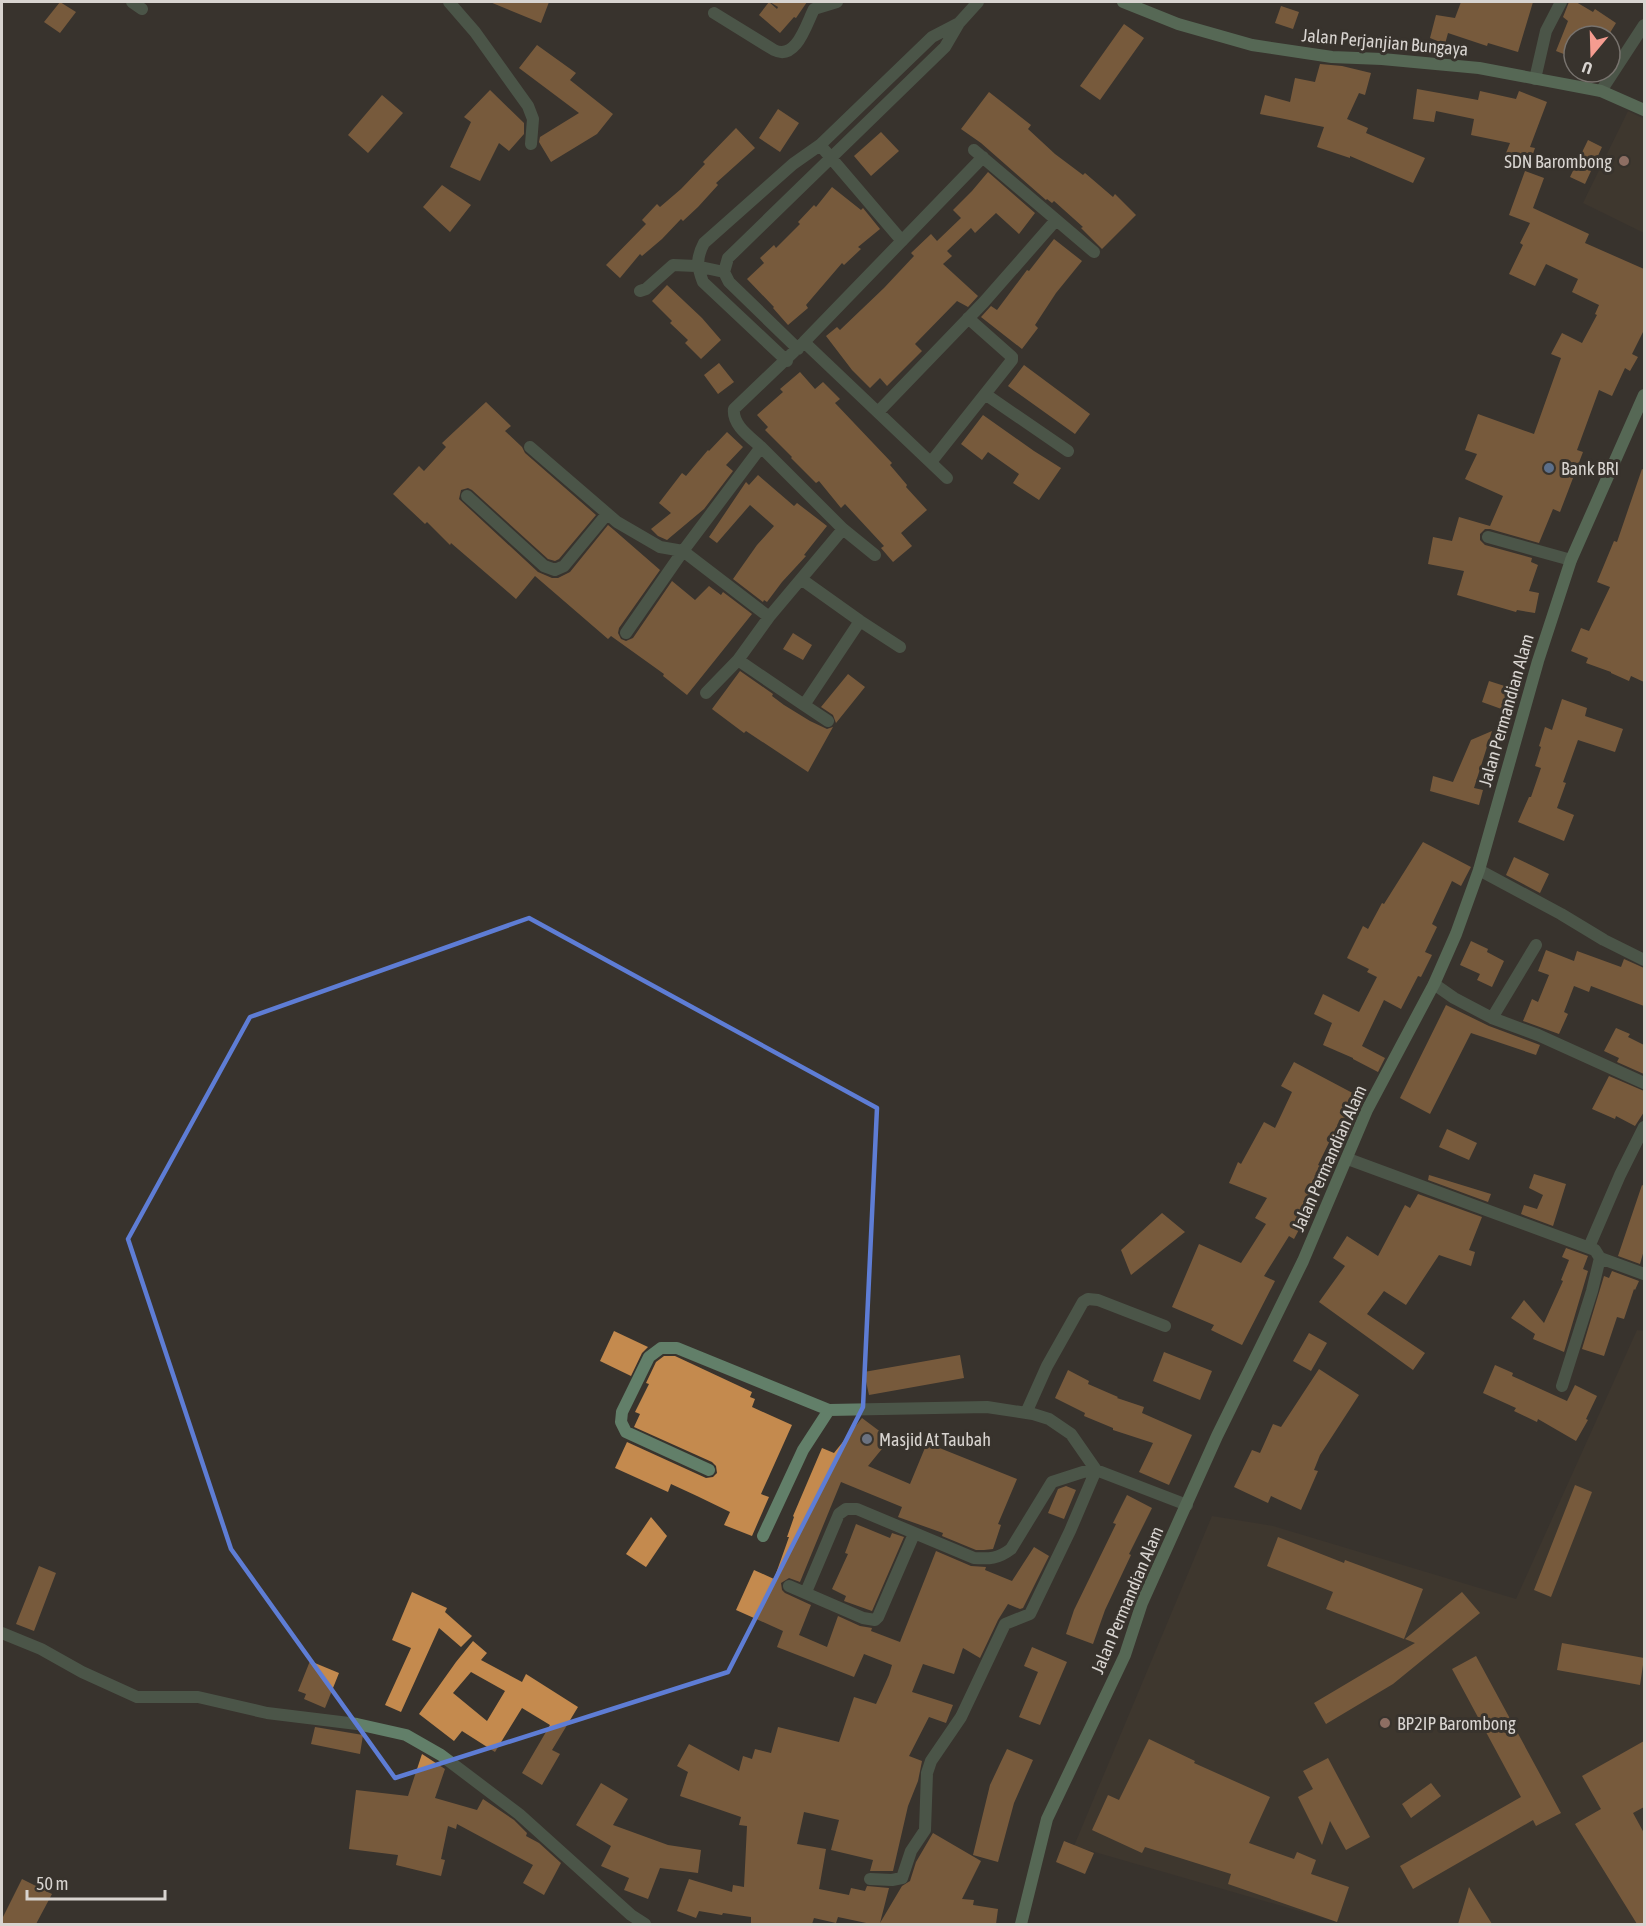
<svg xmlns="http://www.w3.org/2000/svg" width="1646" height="1926" font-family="'Asap Condensed',sans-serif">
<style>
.built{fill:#453c30}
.building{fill:#c48a4e;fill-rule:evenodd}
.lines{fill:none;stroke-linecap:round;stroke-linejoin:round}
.street{stroke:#627f69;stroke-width:12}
.secondary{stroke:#7aa986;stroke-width:12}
.marked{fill:none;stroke:#5e7dd5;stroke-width:4.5;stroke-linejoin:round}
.education-dot{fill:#8d6e63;stroke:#38332d;stroke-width:2}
.service-dot{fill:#5c6f8a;stroke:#38332d;stroke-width:2}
.worship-dot{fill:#6b7280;stroke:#38332d;stroke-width:2}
.labels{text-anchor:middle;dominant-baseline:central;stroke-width:6;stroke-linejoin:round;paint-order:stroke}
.street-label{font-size:18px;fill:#d8d4d0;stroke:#38332d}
.poi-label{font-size:18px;fill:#d8d4d0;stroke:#38332d;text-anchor:start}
</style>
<rect width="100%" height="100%" fill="#38332d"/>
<path class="built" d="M1628,111L1644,119V233L1583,203Z
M1637,1330L1644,1331V1924H1344L1074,1846L1212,1516L1273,1526L1516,1599Z"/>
<path class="building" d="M60,2L76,12L60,33L44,22Z
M490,2H549L541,23Z
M769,2L777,9L778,7L770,2H807L796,18L794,17L780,33L759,15Z
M1461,2H1533L1518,52L1488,43L1487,46L1448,33L1445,44L1430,38L1436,15L1455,18Z
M1569,2H1576L1593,12L1595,9L1616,23L1608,36H1574V58L1556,51L1568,21L1563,17Z
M1281,6L1299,12L1293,29L1275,23Z
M1124,24L1144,38L1100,100L1080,86Z
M537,45L576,73L570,80L613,114L597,134L551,162L539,142L540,137L579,113L519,68Z
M1320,64L1342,66L1371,73L1365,95L1359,93L1347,119L1368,128L1366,133L1425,158L1413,183L1350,156V158L1317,147L1324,127L1260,114L1265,95L1290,102L1295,78L1315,82Z
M1417,89L1478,100L1480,91L1516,99L1519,91L1547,102L1530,147L1535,148L1528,168L1504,158L1510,143L1471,135L1474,119L1436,111L1434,122L1413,119Z
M490,90L524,123V134L509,151L499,143L480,181L450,167L471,122L464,117Z
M989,92L1031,125L1028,129L1055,154L1083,175L1085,173L1113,197L1115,194L1136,215L1102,249L1081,228L1083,227L1054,201L1052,203L1047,199L1046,200L981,143L961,129Z
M382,95L403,113L368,153L348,135Z
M778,109L799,123L780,152L759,138Z
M736,128L755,148L716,183L718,185L698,207L683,221L681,219L662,239L642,256L640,254L620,278L606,265L646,224L642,220L657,204L660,207L681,189L705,164L703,162Z
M881,132L899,151L871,176L854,156Z
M1588,140L1602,147L1585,184L1570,177Z
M1525,171L1544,178L1533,208L1589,234L1585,243L1644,269V330L1632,354L1638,357L1630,371L1625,368L1612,396L1599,390L1577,450L1583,452L1560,512L1553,509L1539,543L1490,529H1485L1480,534V540L1485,545L1532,558L1531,562L1538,565L1529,591L1539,593L1535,613L1517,610L1516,612L1457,595L1464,571L1428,564L1433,537L1452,541L1459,517L1490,526L1503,496L1465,479L1477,454L1465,450L1478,414L1534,434L1561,358L1551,354L1562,333L1582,343L1597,315L1595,314L1599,305L1572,292L1578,279L1546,264L1535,286L1509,274L1523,245L1520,243L1530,223L1509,215Z
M988,172L1035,213L1019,234L996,213L975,233L971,228L947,251L952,256L943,264L978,296L968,307L957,301L915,344L922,351L887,386L880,378L870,388L852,370L826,336L837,327L840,330L884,288L914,256L911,253L931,234L937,241L961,218L953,210L972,191Z
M442,185L471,205L450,232L423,207Z
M832,187L861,210L863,208L880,229L858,247L861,249L844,265L842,263L806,305L808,308L788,325L773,308L774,307L747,279L764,263L760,258L774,245L776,248L800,224L798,222L814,205L816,207Z
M1054,239L1082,261L1056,293L1035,325L1038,328L1022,349L981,317L991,306L997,310L1027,270L1029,271Z
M667,285L702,318L721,340L701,359L685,343L688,340L670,323L672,321L652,301Z
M719,363L734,382L718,394L704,375Z
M1024,365L1090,414L1075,434L1008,386Z
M800,372L815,389L823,382L840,399L835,403L892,463L890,465L907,485L906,487L927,510L901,533L912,546L893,562L881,548L884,546L845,504L841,508L819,481L816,483L791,458L792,457L765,430L768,427L757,415L783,392L780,389Z
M486,402L511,426L505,431L522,447L525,453L596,515L559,559L555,561L548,559L472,490L468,488L461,490L459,499L538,572L552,578H558L570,572L608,525L614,530L660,570L619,628L618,633L621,639L626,641L633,638L672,581L695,600L709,586L721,595L723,592L752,614L687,695L663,676L664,674L611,636L608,639L535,576L516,599L451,543L450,545L427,522L425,524L393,494L419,466L424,471L446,447L442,443Z
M983,415L1034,451L1061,468L1039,500L1013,483L1019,474L988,452L982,460L961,444Z
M727,432L743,447L726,465L733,471L704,509L667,540L658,536L651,529L671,513L659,503L682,473L686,476L708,450L709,451Z
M1642,469L1644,470V682L1631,676L1629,681L1611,673V672L1586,663L1588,658L1571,651L1581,628L1589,631L1610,587L1597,582L1614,541L1617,542Z
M758,475L794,506L797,503L827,526L804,555L806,556L782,582L767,602L764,600L763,602L733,579L757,545L774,526L750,505L717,543L709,537L746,482L749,485Z
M793,633L812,645L803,660L783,649Z
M740,671L773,694L772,696L784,705L810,721L827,729L833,727L808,772L746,731L744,733L712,709Z
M848,674L865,687L836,723L833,715L821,707Z
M1489,681L1514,689L1507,711L1482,702Z
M1562,699L1587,708L1585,716L1623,729L1615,752L1578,740L1563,782L1566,783L1557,808L1574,815L1564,841L1518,822L1529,797H1531L1541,768L1535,766L1541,747L1539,746L1545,727L1552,730Z
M1492,731L1474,788L1483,790L1479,805L1430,791L1433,776L1453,782L1471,740Z
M1423,842L1471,867L1461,886L1452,881L1432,924L1437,927L1425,952L1432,955L1421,977L1418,976L1401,1009L1384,1000L1362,1046L1385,1058L1378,1072L1353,1059V1058L1323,1045L1332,1023L1314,1014L1323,994L1359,1012L1377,977L1367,972L1369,969L1347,958L1363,926L1368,929L1382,903L1384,904Z
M1514,857L1549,874L1540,893L1506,875Z
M1471,941L1488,949L1487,952L1504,961L1492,987L1477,980L1480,974L1460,965Z
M1546,950L1574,961L1577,951L1621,967L1624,959L1644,968V1006L1591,986L1589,992L1574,986L1564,1012L1568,1014L1559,1034L1523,1021L1532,999L1538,1002L1549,975L1538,971Z
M1446,1005L1489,1026L1540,1045L1536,1055L1471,1033L1430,1114L1400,1098Z
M1616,1028L1630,1034L1628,1037L1644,1045V1074L1617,1062L1619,1058L1604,1051Z
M1294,1062L1362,1098L1349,1122L1341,1118L1318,1165L1332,1171L1324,1190L1317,1187L1301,1221L1303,1222L1294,1239L1289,1236L1264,1276L1275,1281L1242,1345L1211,1330L1214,1325L1172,1307L1199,1244L1241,1263L1266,1224L1255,1218L1267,1198L1229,1183L1238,1162L1241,1164L1264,1122L1275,1128L1292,1092L1281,1086Z
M1609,1076L1644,1091V1112L1635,1126L1616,1116L1615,1119L1592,1109Z
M1447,1129L1477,1143L1469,1160L1439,1147Z
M1534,1174L1566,1184L1553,1226L1521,1214L1524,1205L1537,1209L1543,1195L1529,1188Z
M1429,1175L1491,1194L1488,1202L1428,1180Z
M1642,1185L1644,1186V1250L1640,1264L1618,1256Z
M1418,1194L1482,1217L1469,1250L1475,1252L1471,1266L1439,1255L1406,1305L1384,1291L1367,1314L1425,1353L1413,1370L1319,1302L1345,1266L1333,1258L1347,1236L1378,1256L1405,1205L1410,1208Z
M1162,1213L1185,1232L1131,1275L1121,1250Z
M1566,1248L1588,1256L1583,1269L1588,1271L1564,1352L1533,1339L1535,1334L1511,1318L1524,1300L1544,1323L1563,1281L1561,1280L1569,1260L1562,1257Z
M1612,1271L1639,1281L1635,1290L1634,1289L1624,1319L1617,1317L1604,1356L1582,1349L1604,1276L1609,1278Z
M614,1331L648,1347L642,1353L631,1376L600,1361Z
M1309,1333L1327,1343L1311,1371L1293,1361Z
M1164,1352L1212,1371L1200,1400L1153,1381Z
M960,1355L964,1378L869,1395L864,1372Z
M664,1356H675L752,1392L750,1397L755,1399L752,1407L792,1425L761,1494L769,1497L752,1536L724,1525L730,1512L697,1496L671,1484L668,1492L615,1468L627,1442L706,1478L713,1477L717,1473L716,1466L712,1462L634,1427L640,1414L635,1412L649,1384L646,1383L656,1362Z
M1495,1365L1513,1373L1512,1376L1567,1401L1575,1385L1597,1396L1586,1419L1588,1420L1576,1441L1538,1419L1537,1422L1514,1411L1516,1408L1483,1393Z
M1319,1369L1359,1395L1320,1455L1314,1470L1318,1471L1301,1510L1271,1496L1268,1503L1234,1487L1252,1450L1260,1453L1273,1424L1281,1427Z
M1068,1370L1089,1381L1088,1384L1118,1397L1117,1398L1144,1407L1142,1413L1192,1435L1169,1485L1139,1472L1153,1443L1113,1430V1428L1084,1416L1085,1413L1055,1398Z
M862,1418L890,1439L868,1466L910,1484L927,1443L1017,1479L998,1524L1001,1525L993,1549L984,1550H976L942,1536L943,1533L898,1517L902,1507L841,1482L800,1582L789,1578L781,1583L782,1590L785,1593L811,1605L799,1635L827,1647L838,1616L860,1626L872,1628L871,1631L900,1642L936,1551L971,1566L986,1567L985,1570L1012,1581L1034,1547L1049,1556L1023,1608L1020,1609L1008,1604L998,1620L980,1658L963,1648L954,1674L923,1664L912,1692L953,1705L946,1723L929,1717L909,1756L922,1761L918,1781L908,1806L893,1871H870L873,1860L831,1850L839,1820L804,1812L797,1844L826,1849L819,1889L849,1895L851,1888L865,1891L867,1886L889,1888L880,1923L902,1886L910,1881L916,1862L933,1833L981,1861L962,1899L974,1900L973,1905L998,1909L996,1924H871L838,1917L836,1923L814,1918L812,1924H751V1917L723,1913L722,1915L699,1911L696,1918L677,1911L689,1879L732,1892L733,1885L744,1887L747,1826L739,1825L741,1817L680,1796L688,1772L677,1766L689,1744L739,1771L743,1756L752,1759L755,1749L771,1753L778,1727L839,1742L854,1697L876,1704L889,1675L892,1665L864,1654L854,1677L777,1647L783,1631L736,1610L754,1570L774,1579L789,1537H787L794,1517L793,1516L822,1448L834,1453Z
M1575,1485L1592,1492L1551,1597L1534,1590Z
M1066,1486L1076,1490L1064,1519L1048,1513L1058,1489Z
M1127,1495L1152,1508L1129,1554L1131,1555L1105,1610L1093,1644L1066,1634L1074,1610L1116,1524L1113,1523Z
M651,1517L667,1536L646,1567L626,1554Z
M856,1524L890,1538L892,1533L904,1537L872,1611L844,1601L846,1596L832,1589L848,1554L845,1553Z
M1278,1537L1344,1563L1345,1560L1423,1589L1404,1639L1326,1609L1333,1592L1267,1566Z
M39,1566L56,1573L34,1631L16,1624Z
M412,1592L447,1608L445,1612L472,1636L461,1647L439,1628L401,1712L385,1705L411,1648L392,1640Z
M1462,1592L1480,1613L1393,1684L1326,1724L1314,1703L1415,1643L1405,1639Z
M473,1641L487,1653L481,1660L522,1682L526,1674L578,1707L552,1750L560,1754L542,1785L522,1773L550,1725L522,1708L495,1752L462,1731L454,1741L419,1714L456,1662ZM471,1672L505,1691L487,1721L453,1693Z
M1562,1643L1644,1658L1640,1685L1557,1670Z
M1032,1647L1067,1662L1040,1725L1019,1717L1038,1672L1024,1666Z
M1476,1656L1561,1813L1536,1826L1533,1820L1413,1889L1400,1866L1521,1797L1452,1669Z
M310,1661L339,1673L325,1708L304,1699L306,1694L298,1691Z
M315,1727L363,1735L360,1754L311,1744Z
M1149,1739L1195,1761L1194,1763L1270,1797L1249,1843L1294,1859L1297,1852L1316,1860L1311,1874L1349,1887L1337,1922L1228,1884L1231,1874L1145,1847L1142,1853L1092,1830L1108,1795L1119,1800Z
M1644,1741V1807L1633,1813L1644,1833V1924H1637L1575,1824L1601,1809L1582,1776Z
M1007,1749L1033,1760L1014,1803L998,1862L973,1855L990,1785Z
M422,1754L445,1769L435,1798L477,1810L483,1799L514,1820L527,1833L526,1836L539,1843L561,1863L544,1895L523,1883L533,1865L457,1824L456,1829L448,1826L441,1859L445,1860L441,1876L396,1865L398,1855L349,1849L356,1790L408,1796Z
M1328,1758L1370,1837L1346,1850L1330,1821L1322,1845L1298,1797L1313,1789L1303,1771Z
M601,1783L628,1799L613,1825L668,1845L701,1850L698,1873L660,1868L648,1899L624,1890L629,1878L601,1866L611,1846L576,1825Z
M1431,1783L1441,1796L1411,1818L1402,1804Z
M1064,1841L1094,1853L1085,1874L1056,1862Z
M22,1879L52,1894L36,1924H2V1919Z
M1469,1887L1492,1924H1458Z"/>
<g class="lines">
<path class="street" d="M132,2L142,9
M449,2L475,32L528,106L533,119L531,144
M714,13L774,50C796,61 806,25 814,9L837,2
M1535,79L1546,31L1561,2
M1601,91L1644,25
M820,145L902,241
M974,150L1094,252
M640,291L646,289L673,265L696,266L724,272
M804,342L983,157
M798,349L729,282L724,272L728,258L945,47L959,23L978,2
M787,361L703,282C697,266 696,258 704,243L793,164L820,145L932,37L959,23
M985,394L1068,451
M878,412L984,302L1056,220
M530,447L617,522L660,547L683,551L769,617
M761,447C750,437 732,425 734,409L804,342L947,478
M931,462L1012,360V357L968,318
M467,496L544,566L555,570L564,566L607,514
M1488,537L1571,560
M801,579L860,621L900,647
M626,633L683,551L761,447L843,529L875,555
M738,660L804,705L860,621
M706,693L738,660L769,617L843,529
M804,705L828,721
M1479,870L1561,914L1604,940L1644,960
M1434,984L1454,998L1492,1018L1538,1035L1644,1083
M1492,1018L1536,945
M1348,1159L1595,1250L1600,1258L1592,1291L1562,1386
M1589,1247L1620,1175L1644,1127
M1600,1258L1644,1274
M1026,1413L1047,1366L1083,1302L1088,1299L1098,1300L1165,1326
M709,1470L626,1432L621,1422L622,1412L649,1357L661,1348H677L829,1410
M763,1536L803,1450L829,1410L987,1407L1033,1414L1049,1419L1071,1434L1096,1470L1070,1531L1030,1614L1005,1624L961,1717L931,1761L927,1773L925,1830L911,1851L902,1878L892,1880L870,1879
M789,1586L863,1618L875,1620L878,1617L914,1534
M806,1592L839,1514L846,1509H857L974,1558C989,1559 998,1559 1011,1549L1052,1482L1083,1472L1096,1470L1187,1505
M2,1633L41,1649L82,1672L137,1697H198L267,1713L357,1724L406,1735L441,1755L519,1814L631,1915L645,1924"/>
<path class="secondary" d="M1123,2L1178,24L1252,45L1332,57L1382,59L1479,68L1601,91L1644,110
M1021,1924L1047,1819L1125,1655L1142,1603L1217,1436L1303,1261L1367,1110L1434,984L1456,934L1479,870L1538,661L1571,560L1644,395"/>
</g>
<path d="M0 0H1646V1926H0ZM529,918L877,1108L863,1407L728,1672L395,1778L231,1549L128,1239L250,1017Z" fill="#38332d" fill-opacity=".55" fill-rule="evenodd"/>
<path class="marked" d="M529,918L877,1108L863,1407L728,1672L395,1778L231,1549L128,1239L250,1017Z"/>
<g class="education-dot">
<circle cx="1624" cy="161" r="6"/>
<circle cx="1385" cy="1723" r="6"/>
</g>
<circle class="service-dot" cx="1549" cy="468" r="6"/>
<circle class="worship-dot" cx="867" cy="1439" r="6"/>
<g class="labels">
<g class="street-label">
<text transform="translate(1385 42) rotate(5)">Jalan Perjanjian Bungaya</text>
<text transform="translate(1506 710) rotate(-74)">Jalan Permandian Alam</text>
<text transform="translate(1329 1158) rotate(-66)">Jalan Permandian Alam</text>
<text transform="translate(1127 1600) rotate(-67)">Jalan Permandian Alam</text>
</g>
<g class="poi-label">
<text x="1612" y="161" text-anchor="end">SDN Barombong</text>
<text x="1561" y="468">Bank BRI</text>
<text x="879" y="1439">Masjid At Taubah</text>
<text x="1397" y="1723">BP2IP Barombong</text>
</g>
</g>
<rect width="1646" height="1926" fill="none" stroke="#d8d4d0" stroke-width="6"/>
<g transform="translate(1592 54) rotate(199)"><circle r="28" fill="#38332d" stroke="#78736e" stroke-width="1.5"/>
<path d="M0-4.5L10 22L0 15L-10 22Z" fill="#f59c90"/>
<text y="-9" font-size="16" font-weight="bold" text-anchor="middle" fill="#d8d4d0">U</text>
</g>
<path d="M27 1890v9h138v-9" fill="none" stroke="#d8d4d0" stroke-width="3"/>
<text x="36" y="1890" font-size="18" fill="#d8d4d0" stroke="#38332d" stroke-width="4.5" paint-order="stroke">50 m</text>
</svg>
